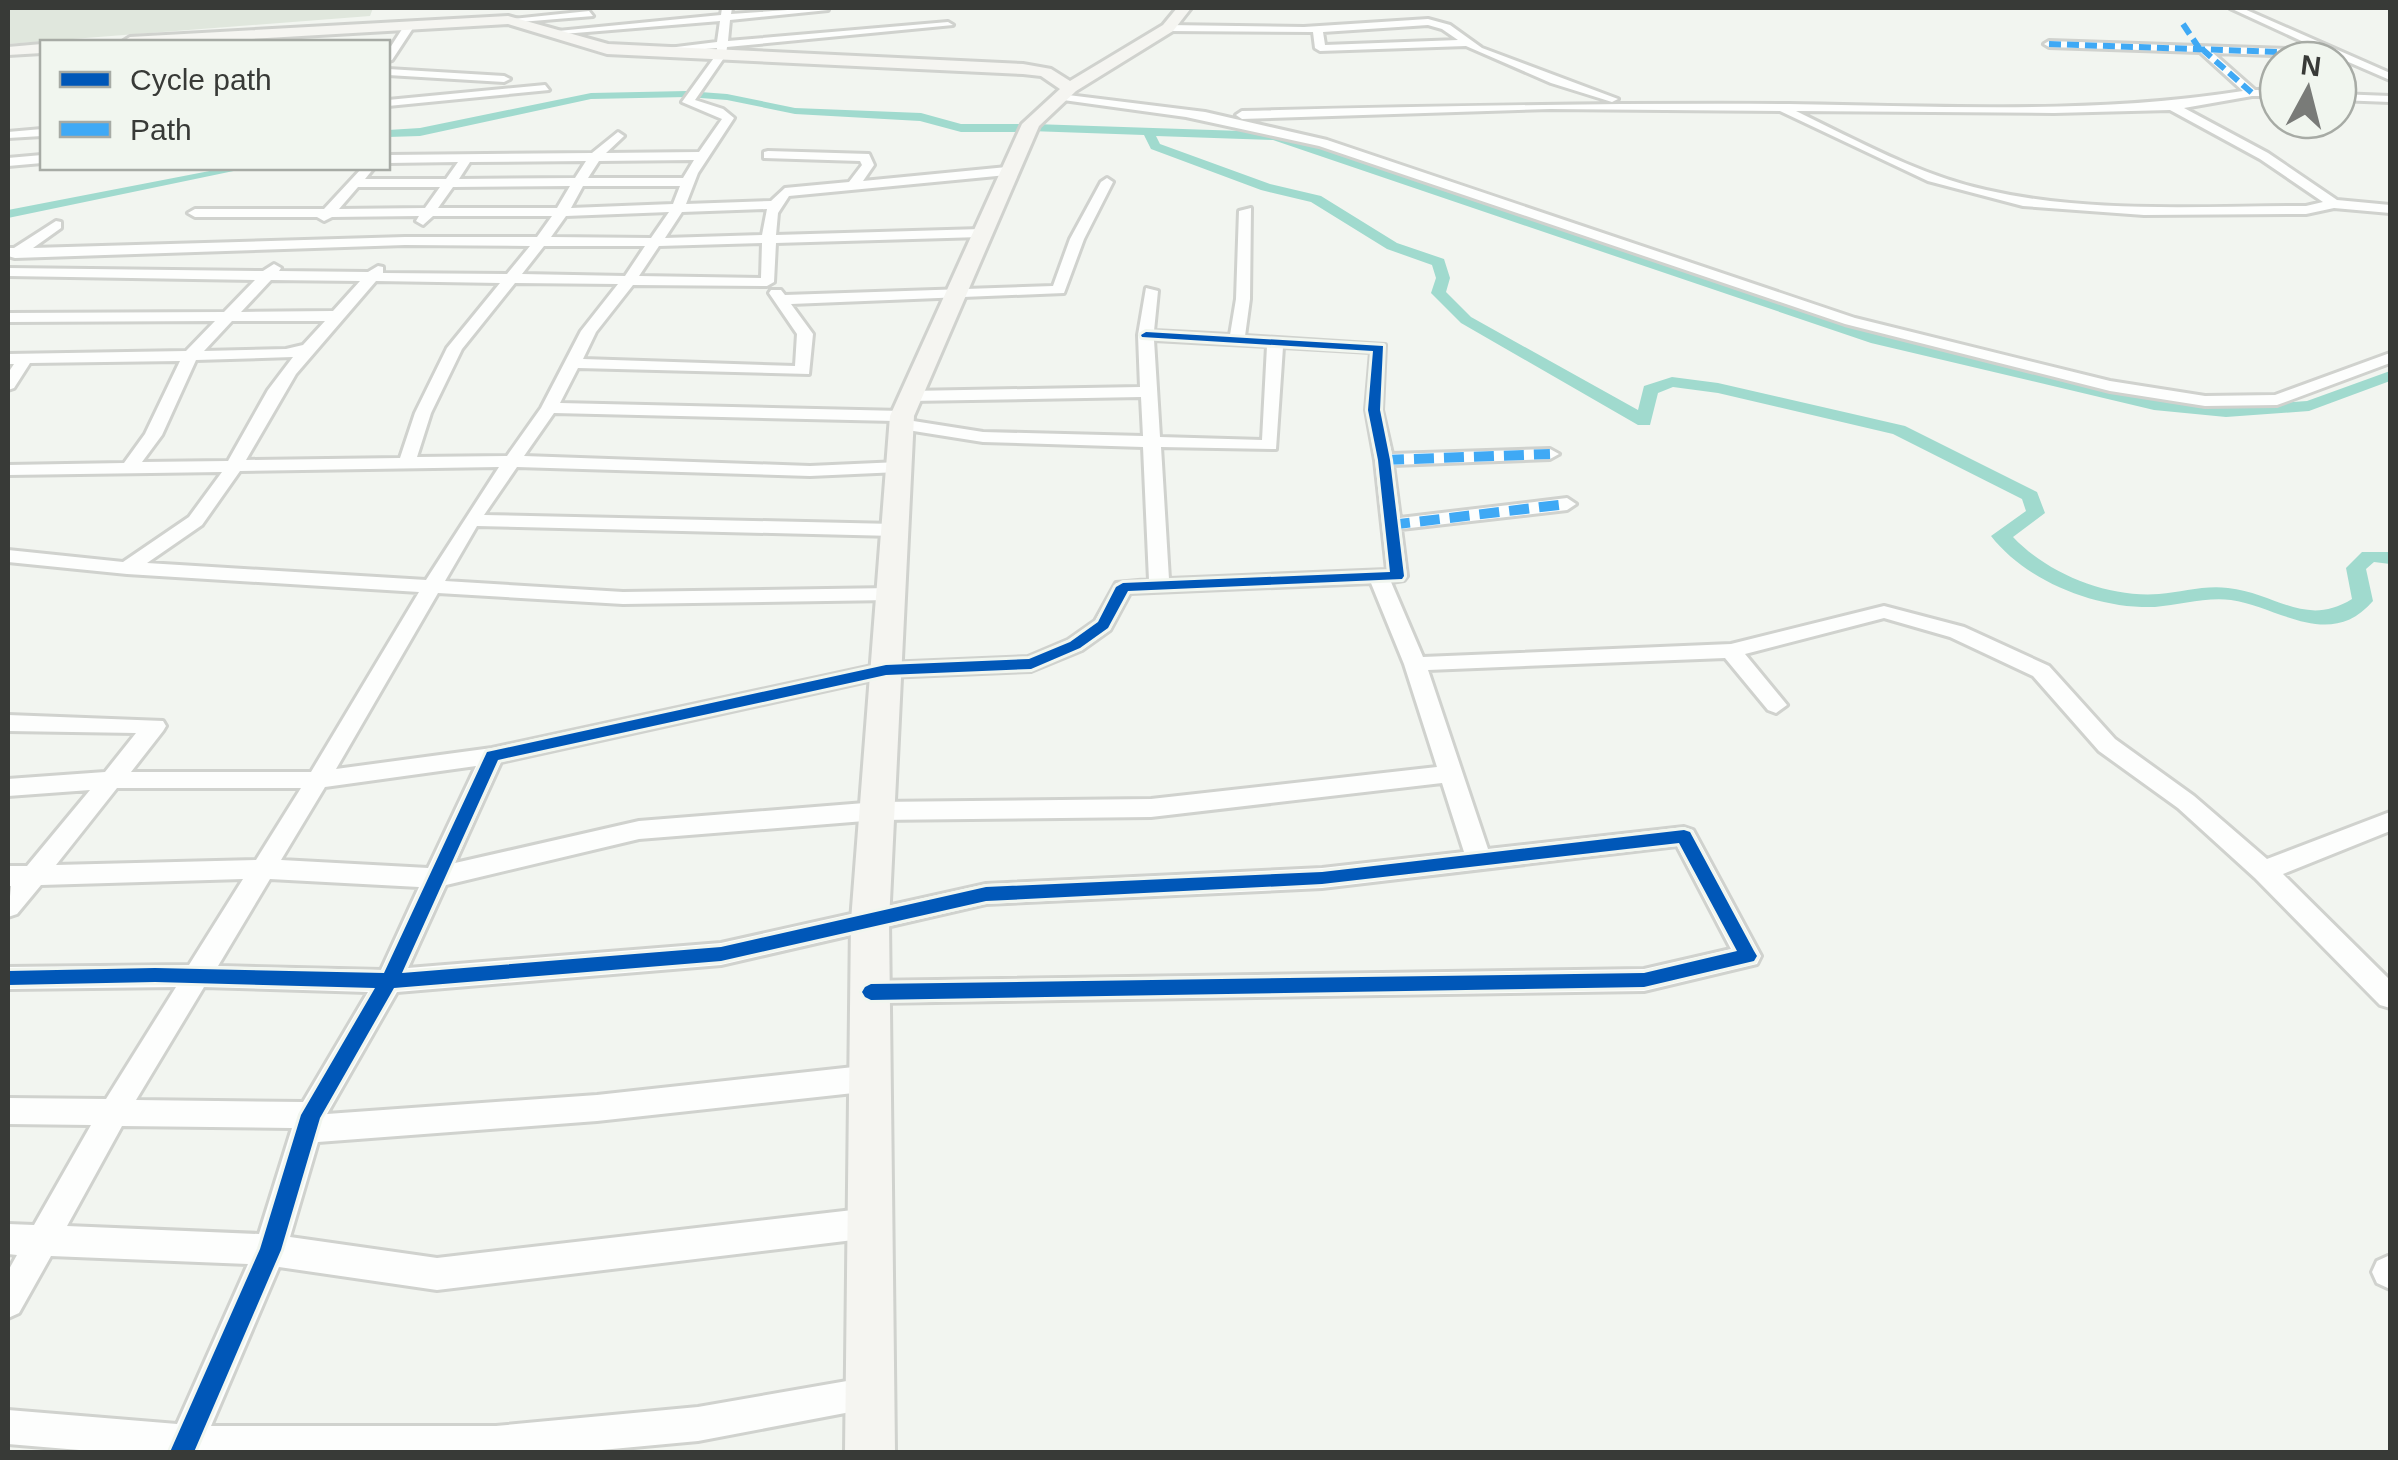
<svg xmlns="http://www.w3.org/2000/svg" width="2398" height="1460" font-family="Arial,sans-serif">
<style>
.built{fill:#e0e7dd}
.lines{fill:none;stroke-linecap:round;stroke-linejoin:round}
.canal{fill:#a0dace;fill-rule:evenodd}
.street-casing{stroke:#d0d2ce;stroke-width:6}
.secondary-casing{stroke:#d0d2ce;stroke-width:6}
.street{fill:#fdfefd;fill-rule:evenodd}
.secondary{fill:#f5f5f1;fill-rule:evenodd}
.quiet-far1{stroke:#3fa9f5;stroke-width:6;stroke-dasharray:12 6;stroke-linecap:butt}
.quiet{stroke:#3fa9f5;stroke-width:10;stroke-dasharray:20 10;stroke-linecap:butt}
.cycleway-casing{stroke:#f1f6ef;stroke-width:6}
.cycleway{fill:#0057b8;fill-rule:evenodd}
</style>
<rect width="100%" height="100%" fill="#f2f5f0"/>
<path class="built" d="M8,8H373L370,16L8,44Z"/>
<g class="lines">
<path class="canal" d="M687,91L727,94L795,108L921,113L961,124H1020L1026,128L1020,132H961L920,121L795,114L727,100L687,97L591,99L420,136L388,137V130L420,128L591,93Z
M1034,124L1274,132L1882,336L2154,400L2226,407L2307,401L2390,371V381L2309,411L2226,417L2154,410L1871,343L1273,140L1156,136L1160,144L1270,184L1321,196L1397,243L1444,259L1450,278L1446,292L1471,317L1638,410L1644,386L1672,377L1718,383L1905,426L2037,492L2045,513L2013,537C2048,574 2108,598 2159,594C2182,592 2205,585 2228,588C2276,593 2305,628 2352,599L2346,568L2362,552H2390V564L2374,562L2366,569L2373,601C2330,651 2279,607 2231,600C2205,597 2180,605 2155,607C2097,609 2027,582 1991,536L2026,511L2022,499L1893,434L1718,393L1673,387L1658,393L1650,425H1638L1461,323L1431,293L1436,278L1432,265L1387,249L1311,202L1261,190L1151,149L1144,135L1030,131L1028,128Z
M225,168H248L8,218V210Z"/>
<g class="street-casing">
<path id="street" d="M722,8H732L731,14L817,8L828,10L730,20L728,41L948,22L953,25L727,47L726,55L695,100L723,109L734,118L698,173L686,204L771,201L785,188L849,182L862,165L860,161L764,158V152L768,151L869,154L874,165L863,181L1007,167L1013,171L1007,175L789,196L778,213L776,235L981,229L988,233L981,237L776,243L774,282L767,286L633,285L596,332L583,359L795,366L797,334L769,293L771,290H781L785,295L1053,286L1070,239L1101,182L1107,178L1113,182L1084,239L1064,293L791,304L813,334L809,374L578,368L560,403L902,411L911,416L907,420L983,432L1143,436L1141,397L910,401L902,396L910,391L1140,387L1138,335L1146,288L1158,291L1154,331L1230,335L1236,299L1239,211L1251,208L1250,299L1245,336L1385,345L1382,410L1392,454L1550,449L1559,454L1550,459L1393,465L1400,518L1567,498L1576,504L1567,510L1401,529L1407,576L1404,580L1391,582L1423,657L1731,644L1884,606L1964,627L2049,666L2115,739L2194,796L2267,859L2390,812V831L2283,874L2390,980V1008L2380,1005L2255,878L2178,808L2099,751L2033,676L1950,637L1884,618L1745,654L1787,705L1776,713L1768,710L1725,658L1428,670L1488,849L1684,827L1693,830L1761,956L1757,964L1644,991L871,1003L861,1000L857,992L861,984L871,981L1644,969L1731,949L1677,846L1322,888L986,904L721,965L397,992L327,1114L597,1095L872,1065L882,1069L886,1078L882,1087L872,1091L597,1121L318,1142L290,1237L437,1258L870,1208L881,1212L886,1223L881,1234L870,1238L437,1290L279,1267L211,1426H496L698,1407L870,1377L882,1382L887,1394L882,1406L698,1441L580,1452H103L8,1444V1410L177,1424L248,1264L51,1256L19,1313L8,1318V1271L17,1255L8,1254V1224L34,1225L91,1125L8,1124V1098L106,1099L176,987L8,989V967L189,965L243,879L41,885L17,914L8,917L11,886H8V866H27L90,790L8,796V779L105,772L136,733L8,731V715L163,721L166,726L163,731L131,772H311L419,592L127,574L8,562V550L123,562L189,517L222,472L8,475V465L124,463L145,434L180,361L30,363L14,388L8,390V373L14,364H8V354L186,351L215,321L8,322V313L224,312L255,280L8,276V268L263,271L274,264L281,268L279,271L368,272L378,266L383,267V273L507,274L530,246L405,245L15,258L8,256V248H14L56,221L61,222V228L33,248L405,237H537L552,216H433L423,225L416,221L419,216L332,217L324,221L317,217H195L188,213L195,209H324L362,168H374L365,179H446L458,162L388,163V155L592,153L618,132L624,136L606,153L699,152L722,119L682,102L716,55L717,48L657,53L652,50L717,42L720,21L563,34L558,31L721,15ZM694,160L683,178H588L599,161ZM586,161L575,178L459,179L470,162ZM570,186L557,208H438L453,187ZM583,186H680L673,204L571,208ZM358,187H440L425,208L339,209ZM767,209L762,235L665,238L682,212ZM669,212L651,238L551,237L566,216ZM762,243L761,278L639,276L659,246ZM544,246H645L625,276L522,274ZM271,280L360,281L333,311L241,312ZM376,281L500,283L447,348L415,413L400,458L246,460L296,374ZM515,283L618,284L581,331L541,408L507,456L417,457L431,413L462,349ZM232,321H325L303,345L286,349L204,351ZM1154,340L1267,346L1262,440L1160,437ZM1283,347L1371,352L1366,410L1375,460L1387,570L1169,579L1161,447L1276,449ZM293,357L268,390L228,461L142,462L162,435L196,360ZM554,413L895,421V428L901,429L983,442L1143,447L1149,580L1116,583L1095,621L1068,640L1028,657L886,663L492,748L336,769L438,593L623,604L891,600L901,594L891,588L623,592L445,581L477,526L894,536L903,530L894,524L484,515L517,467L810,476L899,472L908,467L899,462L810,466L524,456ZM499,467L426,580L147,563L202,525L240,471ZM1371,583L1404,664L1437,767L1151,799L877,802L639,821L455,863L501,762L886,677L1031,671L1082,650L1110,630L1130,593ZM476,766L428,868L281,860L325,787ZM1442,783L1464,852L1322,868L986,884L721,943L408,968L446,885L639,839L877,820L1151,817ZM117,788H301L256,860L56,865ZM270,879L419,887L381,970L218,966ZM204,987L368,992L303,1102L136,1100ZM122,1126L292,1128L259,1234L67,1226Z
M2230,8H2242L2390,73V80L2337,57L2213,53L2255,90H2278V96H2252L2184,108L2268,153L2337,200L2390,205V213L2334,208L2306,214L2144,215L2023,206L1928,181L1780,111L1550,109L1242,119L1236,115L1242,111C1424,106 1606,103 1789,104C1940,106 2093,115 2243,91L2200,52L2049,47L2044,44L2049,41L2321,50ZM2170,110L2260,159L2323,202L2306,206C2200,206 2090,214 1986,190C1919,175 1858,141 1796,111L2054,113Z
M589,11L593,16L508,23L503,20Z
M1428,19L1450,25L1482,48L1618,99L1612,102L1551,83L1466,46L1320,51L1315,48L1313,32L1168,31L1163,28L1168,25L1304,27ZM1428,25L1442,29L1458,40L1325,45L1323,32Z
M406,23L415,25L392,60L388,61V51Z
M388,69L504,76L510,79L504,82L388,75Z
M545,85L549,90L388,106V100Z
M1060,94L1205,112L1327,140L1855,318L2110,381L2205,396L2275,395L2390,353V363L2277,405L2205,406L2110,391L1845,324L1319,146L1186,117L1056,99Z
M2338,94L2390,96V102L2338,100Z
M42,129V136L8,138V132Z
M42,155V163L8,166V158Z
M2388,1256L2390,1257V1289L2377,1283L2372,1272L2377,1261Z"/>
</g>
<g class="secondary-casing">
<path id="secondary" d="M1177,8H1191L1173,31L1076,91L1039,126L914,416L889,921L895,1452H845L851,921L890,416L1022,124L1060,89L1041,76L1023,74L607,54L508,24L199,42H122L130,37L508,16L608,44L1023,64L1051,69L1070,81L1163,25Z
M42,44V53L8,55V47Z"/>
</g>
<use href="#street" class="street"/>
<use href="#secondary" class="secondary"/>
<path class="quiet-far1" d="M2183,24L2199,48
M2049,44L2338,54
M2202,49L2252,93"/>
<path class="quiet" d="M1384,460L1550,454
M1390,525L1567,504"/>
<g class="cycleway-casing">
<path id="cycleway" d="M1146,332L1383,346L1380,410L1390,460L1404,576L1402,579L1128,591L1108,628L1080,648L1031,669L886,675L498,760L402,973L721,947L986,887L1322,872L1684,830L1690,832L1754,951L1757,956L1754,961L1644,987L871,1000L865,997L862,992L865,987L871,984L1644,973L1737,951L1679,843L1322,884L986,901L721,961L394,988L320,1118L281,1250L194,1452H170L260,1249L301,1115L375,988L155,982L8,985V971L155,968L384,973L487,752L886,665L1029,659L1070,642L1098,622L1116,587L1123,583L1390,572L1378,460L1368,410L1373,351L1142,337L1141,335Z"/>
</g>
<use href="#cycleway" class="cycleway"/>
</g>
<rect width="2398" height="1460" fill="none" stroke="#383a37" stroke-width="20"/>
<rect x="40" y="40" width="350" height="130" fill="#f1f6ef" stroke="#a7aba5" stroke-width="2.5"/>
<rect x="60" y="72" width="50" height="15" fill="#0057b8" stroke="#a7aba5" stroke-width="2.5"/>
<text x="130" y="90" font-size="30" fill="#383a37">Cycle path</text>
<rect x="60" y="122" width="50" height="15" fill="#3fa9f5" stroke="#a7aba5" stroke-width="2.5"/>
<text x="130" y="140" font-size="30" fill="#383a37">Path</text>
<g transform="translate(2308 90) rotate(7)"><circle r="48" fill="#f1f6ef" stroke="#a7aba5" stroke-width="2.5"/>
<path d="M0-8L18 38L0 25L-18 38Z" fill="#797b78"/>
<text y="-15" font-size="28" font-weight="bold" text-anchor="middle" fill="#383a37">N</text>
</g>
</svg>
